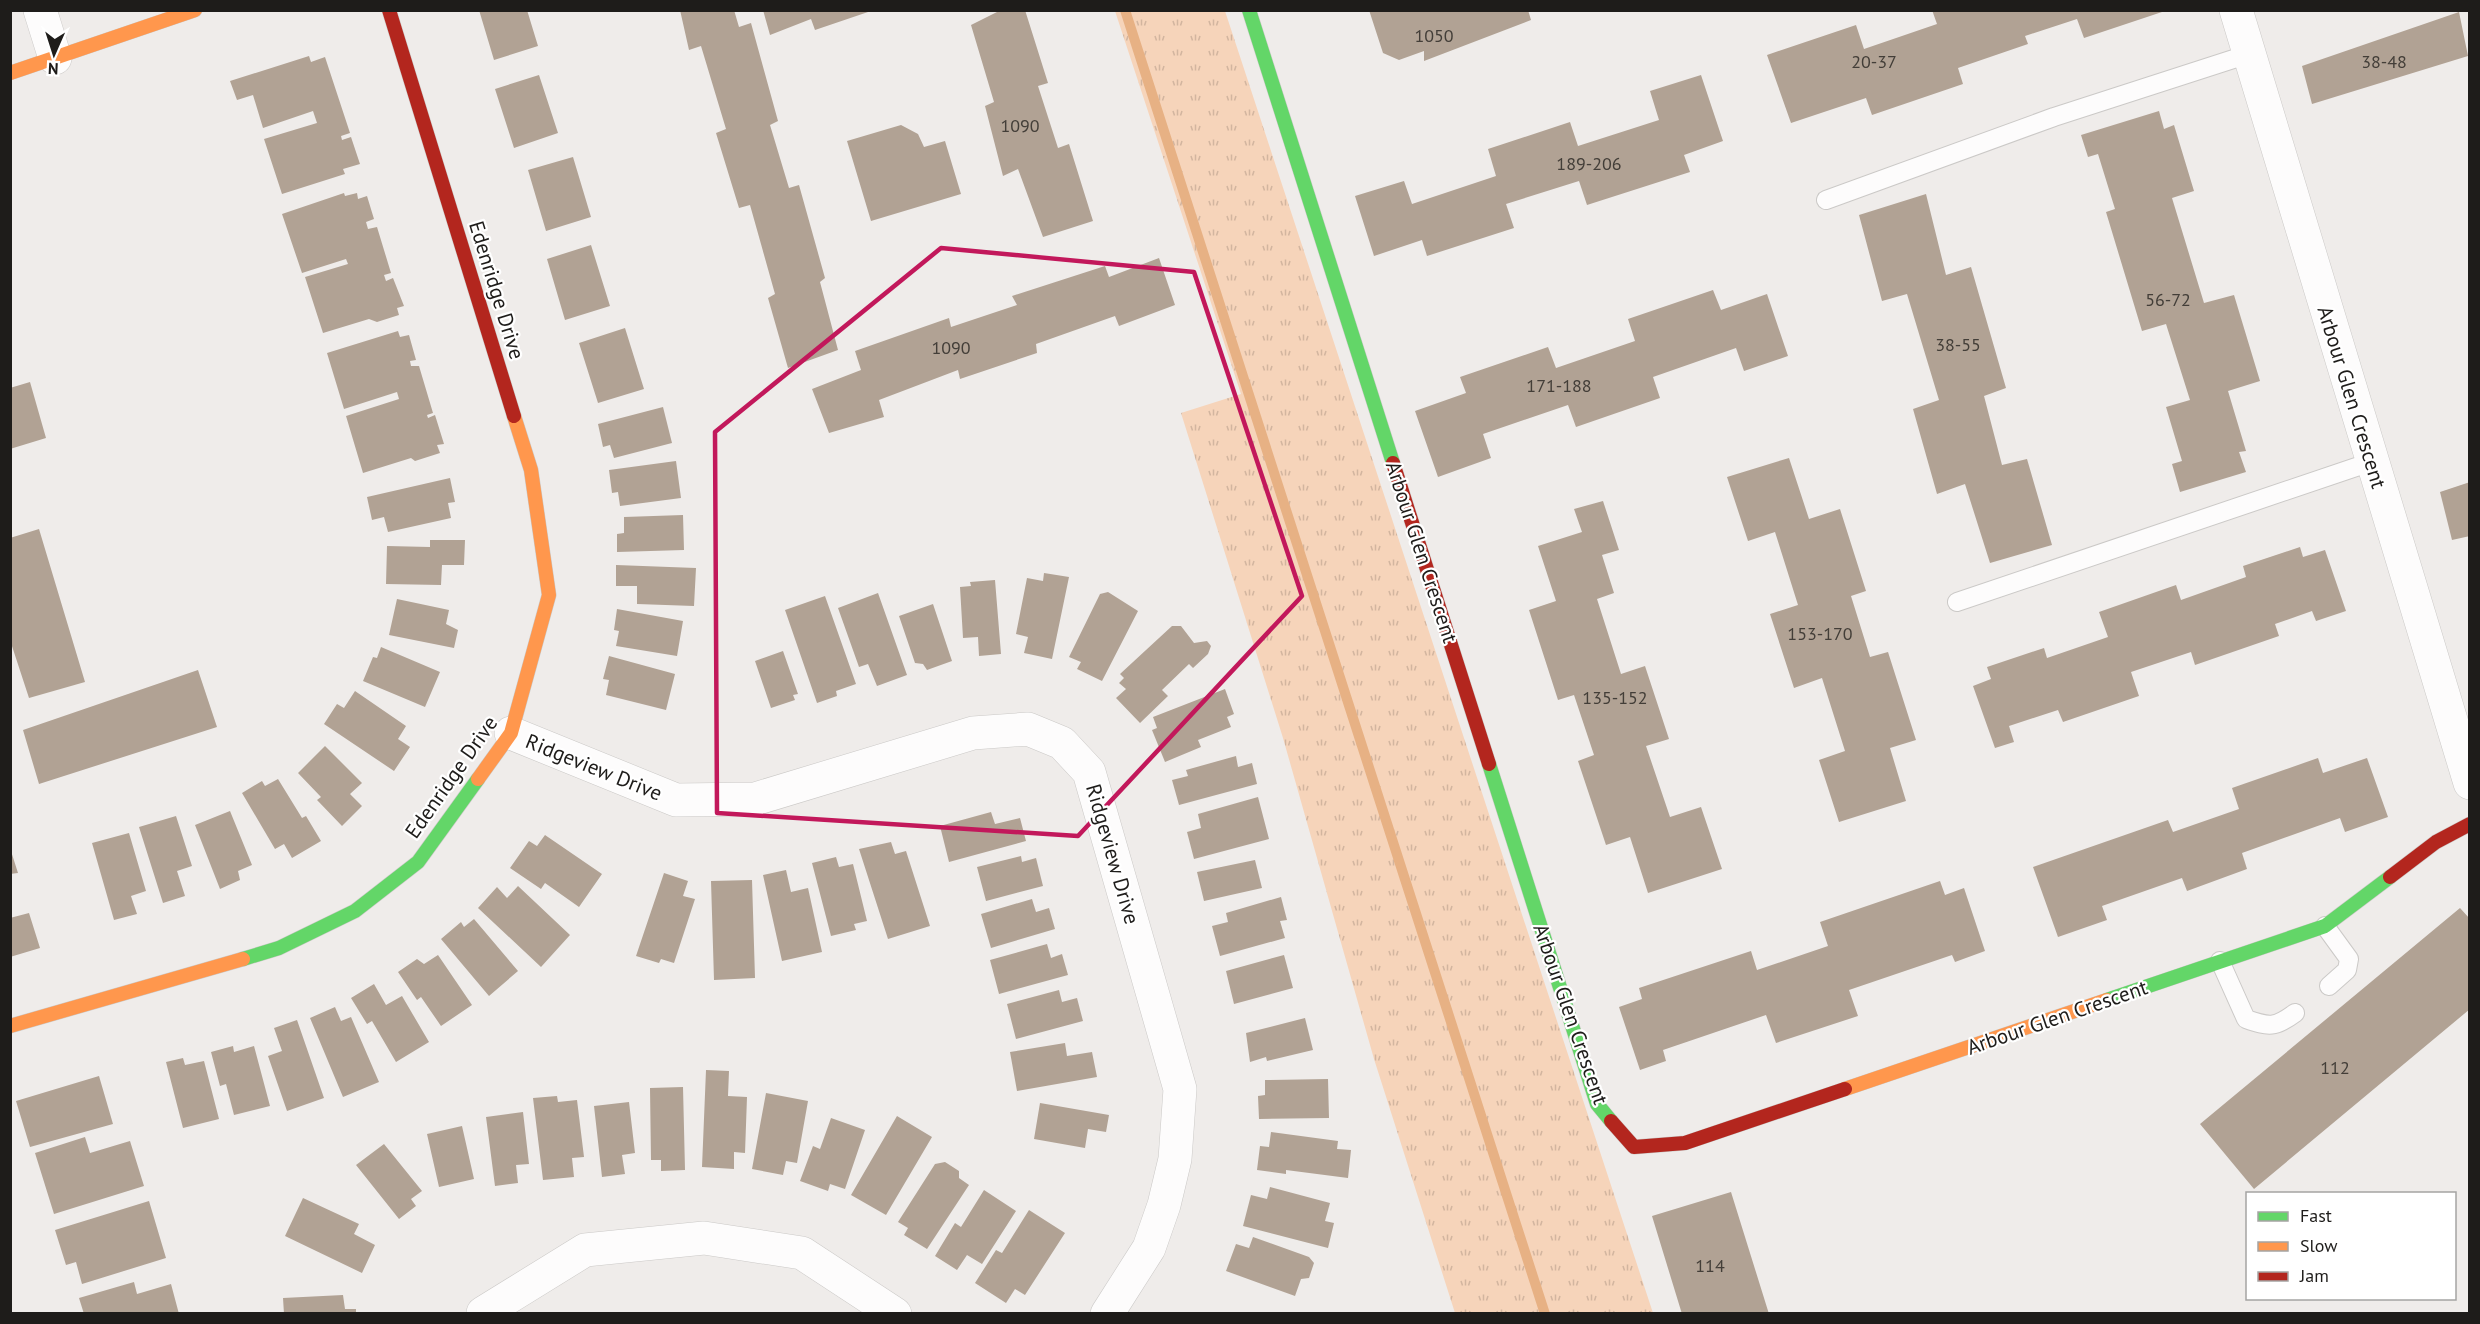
<svg xmlns="http://www.w3.org/2000/svg" width="2480" height="1324" font-family="'PT Sans',sans-serif">
<style>
.grass{fill:url(#grass-tufts)}
.lines{fill:none;stroke-linecap:round;stroke-linejoin:round}
.stream{stroke:#e7b184;stroke-width:10}
.building{fill:#b1a294}
.lane-casing{stroke:#cbc9c7;stroke-width:20}
.street-casing{stroke:#cbc9c7;stroke-width:34}
.fast-casing{stroke:#cbc9c7;stroke-width:15}
.slow-casing{stroke:#cbc9c7;stroke-width:15}
.jam-casing{stroke:#cbc9c7;stroke-width:15}
.lane{stroke:#fdfcfc;stroke-width:18}
.street{stroke:#fdfcfc;stroke-width:33}
.fast{stroke:#63d668;stroke-width:14}
.slow{stroke:#ff974d;stroke-width:14}
.jam{stroke:#b3261e;stroke-width:14}
.marked{fill:none;stroke:#c2185b;stroke-width:4.5;stroke-linejoin:round}
.labels{text-anchor:middle;dominant-baseline:central;stroke-width:4.5;stroke-linejoin:round;paint-order:stroke}
.number-label{font-size:18px;fill:#433e38}
.street-label{font-size:21px;fill:#1e1c1a;stroke:#fff}
</style>
<defs>
<pattern id="grass-tufts" width="24" height="20" patternUnits="userSpaceOnUse" patternTransform="scale(1.5)"><rect width="24" height="20" fill="#f6d4ba"/><path d="M3 7l-1-3M5 7V3M7 7l1-3M15 17l-1-3M17 17v-4M19 17l1-3" fill="none" stroke="#d2b59f"/></pattern>
</defs>
<rect width="100%" height="100%" fill="#efecea"/>
<path class="grass" d="M1115,11H1225L1653,1313H1455L1374,1059L1283,738L1181,413L1241,394Z"/>
<g class="lines">
<path class="stream" d="M1125,10L1545,1314"/>
</g>
<path class="building" d="M479,10H527L538,46L494,60Z
M680,10H734L739,27L751,23L778,121L770,125L789,188L799,185L825,278L820,282L838,350L788,368L768,298L775,294L750,205L739,208L716,133L726,129L701,46L689,50Z
M763,10H871V11L815,30L811,19L770,35Z
M1001,10H1025L1048,83L1038,86L1058,148L1069,144L1093,221L1043,237L1018,169L1003,176L985,106L994,102L971,25Z
M1369,10H1528L1531,20L1424,61V51L1399,60L1383,53Z
M1932,10H2165V11L2084,38L2077,19L2025,36L2028,44L1958,68L1963,84L1872,115L1866,98L1791,123L1767,55L1856,25L1864,49L1937,24Z
M2459,12L2468,56L2312,104L2302,66Z
M309,56L311,62L325,57L350,133L341,136L342,140L351,137L360,164L343,169L345,174L282,194L264,139L317,123L313,111L263,128L253,95L237,100L230,81Z
M539,75L558,133L514,148L495,89Z
M1701,75L1723,141L1684,155L1690,172L1587,205L1579,181L1506,204L1514,228L1427,256L1422,240L1374,256L1355,196L1404,181L1412,204L1496,176L1488,149L1570,122L1578,146L1659,120L1650,91Z
M2159,111L2164,129L2174,125L2194,191L2172,198L2204,303L2234,295L2260,381L2228,391L2246,451L2239,452L2246,472L2180,492L2172,464L2182,461L2166,407L2190,400L2166,324L2142,331L2106,212L2115,209L2098,154L2088,157L2081,135Z
M901,125L918,134L924,147L945,141L961,194L871,221L847,141Z
M573,157L591,217L546,231L528,170Z
M344,193L345,196L357,193L358,199L367,196L374,219L366,222L368,229L377,227L391,273L384,275L386,281L393,278L404,306L397,308L399,315L377,322L369,319L323,333L305,277L348,264L346,259L302,273L282,214Z
M1926,194L1946,275L1971,267L2006,388L1984,396L2002,465L2027,459L2052,545L1990,563L1965,484L1937,494L1913,409L1939,400L1907,294L1882,301L1859,215Z
M591,245L610,306L565,320L547,259Z
M1159,258L1175,305L1119,326L1115,316L1036,344L1037,353L960,379L958,370L879,400L884,417L829,433L812,389L861,370L855,351L949,318L951,327L1017,305L1012,296L1105,266L1109,277Z
M1713,290L1721,310L1767,294L1788,356L1744,371L1736,348L1653,377L1660,398L1576,427L1568,405L1483,434L1491,458L1438,477L1415,411L1466,393L1460,377L1548,347L1556,368L1635,341L1628,319Z
M625,328L644,389L598,403L579,343Z
M398,331L400,337L409,335L416,360L410,361L411,366H419L433,413L427,415L428,418L435,415L444,444L437,445L440,453L415,461L411,458L363,473L346,416L399,399L397,392L344,409L327,353Z
M30,382L46,438L10,449V388Z
M663,407L672,443L614,458L610,445L603,447L598,424Z
M1789,458L1809,519L1840,509L1866,591L1851,596L1870,657L1888,652L1916,740L1890,748L1906,801L1839,822L1819,760L1845,751L1822,678L1794,688L1770,614L1798,605L1775,532L1748,541L1727,477Z
M676,461L681,498L620,506L618,492L612,493L609,470Z
M450,478L455,502L448,503L451,518L388,532L384,517L372,520L367,497Z
M2470,482V536L2452,540L2440,492Z
M1603,501L1619,550L1602,555L1614,593L1597,599L1621,674L1645,666L1669,739L1646,746L1670,817L1701,807L1722,869L1648,893L1630,837L1606,845L1578,761L1594,755L1574,695L1558,700L1529,610L1556,601L1538,546L1582,532L1574,509Z
M683,515L684,550L617,552V534L624,533V517Z
M39,529L85,682L29,698L10,640V538Z
M430,540H465L464,565H442L441,585L386,584L387,546L430,547Z
M2300,547L2303,557L2325,550L2346,611L2316,621L2312,611L2275,624L2279,636L2195,665L2191,652L2131,672L2139,696L2063,722L2058,710L2009,726L2014,742L1995,748L1973,686L1991,679L1987,667L2044,648L2047,658L2108,637L2099,612L2176,585L2181,600L2246,577L2243,566Z
M616,565L696,568L694,606L637,604V586H616Z
M1044,573L1069,577L1052,659L1024,653L1028,637L1016,634L1027,578L1043,581Z
M995,580L1001,654L979,656L978,637L963,638L960,587L971,586L970,582Z
M1108,592L1138,611L1102,681L1077,669L1081,662L1069,657L1100,594Z
M878,593L907,675L877,686L868,664L859,667L838,608Z
M825,596L856,684L836,691L837,696L817,703L785,610Z
M397,599L449,610L446,624L458,630L454,648L389,635Z
M933,604L952,661L927,670L923,664L915,663L899,616Z
M617,609L683,621L677,656L616,646L619,631L614,630Z
M1172,626H1181L1194,643L1207,641L1211,646L1208,654L1193,668L1189,664L1162,690L1168,696L1140,723L1116,698L1126,689L1119,683L1124,678L1120,674Z
M381,647L440,672L425,707L363,681L373,657L377,658Z
M783,651L798,694L793,695L795,700L771,708L755,661Z
M609,656L675,674L666,710L606,695L609,680L603,679Z
M198,670L217,727L39,784L23,730Z
M1225,689L1234,714L1227,717L1231,727L1198,740L1201,747L1165,762L1152,730L1157,728L1153,717Z
M355,691L406,726L398,739L410,747L394,771L324,724L337,704L344,708Z
M325,746L362,783L350,794L362,806L342,826L317,800L321,797L298,773Z
M1236,756L1238,767L1252,763L1257,784L1179,805L1172,780L1188,776L1186,770Z
M2318,758L2323,773L2367,758L2388,817L2345,832L2340,818L2242,853L2247,869L2187,891L2182,878L2102,906L2107,920L2058,937L2033,867L2168,820L2173,832L2239,809L2232,788Z
M278,779L302,818L306,816L321,841L292,858L284,844L275,849L242,793L262,781L265,786Z
M1258,797L1269,839L1194,859L1187,832L1201,828L1198,814Z
M230,811L252,865L238,871L240,880L220,889L195,825Z
M991,812L995,824L1020,818L1026,841L949,862L940,826Z
M176,816L192,866L177,871L185,896L163,903L139,827Z
M129,833L146,891L131,896L137,914L114,920L92,843Z
M545,835L602,874L579,907L545,883L541,889L510,868L529,841L537,846Z
M891,842L895,854L906,851L930,926L888,939L859,849Z
M10,848L18,873L10,874Z
M1021,856L1022,862L1036,858L1043,886L986,901L977,867Z
M836,857L839,867L853,864L867,921L854,924L856,930L831,936L812,863Z
M1255,860L1262,888L1204,901L1197,872Z
M786,870L791,892L808,888L822,952L782,961L763,875Z
M664,873L688,881L683,896L695,899L674,963L661,959L659,963L636,956Z
M752,880L755,978L714,980L711,881Z
M1940,881L1945,895L1964,888L1985,951L1955,962L1952,955L1849,990L1858,1016L1776,1043L1766,1015L1663,1050L1666,1061L1640,1070L1619,1007L1642,999L1639,988L1751,951L1757,970L1828,946L1820,922Z
M518,886L570,935L541,967L478,908L497,887L507,898Z
M1281,897L1287,920L1280,921L1285,938L1220,956L1212,926L1228,922L1226,913Z
M1032,899L1036,912L1049,908L1055,929L991,948L981,914Z
M2460,908L2470,919V1009L2254,1189L2200,1124Z
M29,913L40,948L10,957V918Z
M474,919L518,971L489,996L441,939L461,922L464,927Z
M1047,944L1051,958L1062,954L1068,975L999,994L990,960Z
M438,955L472,1005L441,1026L421,997L417,1000L398,972L417,959L424,964Z
M1284,955L1293,988L1234,1004L1226,971Z
M374,984L386,1005L402,996L429,1042L396,1062L372,1021L367,1024L351,998Z
M1059,990L1062,1002L1077,998L1083,1021L1016,1039L1007,1004Z
M335,1007L341,1021L351,1017L379,1082L343,1097L310,1018Z
M1305,1018L1313,1050L1267,1061L1266,1057L1250,1062L1246,1033Z
M297,1020L324,1098L287,1111L268,1056L282,1051L274,1028Z
M1065,1043L1067,1056L1092,1052L1097,1077L1017,1091L1010,1052Z
M233,1046L234,1052L254,1046L270,1106L234,1115L226,1084L220,1086L211,1052Z
M183,1058L185,1065L204,1061L219,1119L183,1128L166,1062Z
M706,1070L729,1071L728,1096L747,1097L745,1153L734,1152V1169L702,1167Z
M99,1076L113,1124L30,1147L16,1101Z
M1328,1079L1329,1118L1259,1119L1258,1096L1265,1095V1080Z
M683,1087L685,1170L661,1171V1160H651L650,1088Z
M766,1093L808,1101L797,1163L786,1161L783,1175L752,1169Z
M557,1096L558,1102L577,1100L584,1157L572,1158L574,1177L543,1180L533,1098Z
M629,1102L635,1153L622,1155L625,1174L602,1177L594,1106Z
M1040,1103L1109,1115L1106,1132L1088,1129L1085,1148L1034,1139Z
M523,1112L529,1164L516,1165L518,1183L495,1186L486,1117Z
M897,1116L932,1137L886,1215L851,1195Z
M831,1118L865,1130L845,1189L830,1184L828,1191L800,1181L813,1146L820,1149Z
M462,1126L474,1179L439,1187L427,1134Z
M1271,1132L1338,1141L1337,1149L1351,1150L1348,1178L1286,1170V1174L1257,1170L1260,1146L1269,1147Z
M85,1137L90,1153L130,1141L144,1186L54,1214L35,1153Z
M384,1144L422,1191L411,1199L416,1206L399,1219L356,1165Z
M945,1162L959,1171V1178L969,1185L927,1249L904,1235L908,1228L898,1222L935,1164Z
M1270,1187L1330,1203L1325,1221L1334,1223L1328,1248L1243,1226L1251,1195L1267,1199Z
M984,1190L1016,1211L982,1264L967,1255L957,1270L935,1256L955,1223L961,1227Z
M1731,1192L1769,1314H1682L1652,1216Z
M303,1198L359,1224L354,1234L375,1245L362,1273L285,1236Z
M149,1201L166,1258L82,1284L76,1262L66,1265L55,1230Z
M1029,1210L1065,1233L1025,1295L1015,1289L1006,1303L975,1283L996,1250L1002,1253Z
M1253,1237L1309,1257L1314,1263L1309,1278L1301,1279L1295,1296L1226,1271L1236,1244L1249,1248Z
M134,1282L137,1294L171,1284L179,1314H84L79,1298Z
M343,1295L345,1309H356V1314H284L283,1298Z"/>
<g class="lines">
<g class="lane-casing">
<path id="lane" d="M1826,200L2054,117L2249,54
M1957,602L2371,462
M2325,926L2349,959L2347,970L2329,986
M2220,961L2246,1019C2269,1027 2275,1028 2295,1013"/>
</g>
<g class="street-casing">
<path id="street" d="M40,10L55,58
M2236,10L2470,783
M511,733L676,800L755,799L973,733L1028,729L1062,743L1089,772L1180,1089L1175,1159L1164,1205L1149,1248L1107,1314
M483,1313L585,1250L704,1238L802,1253L895,1314"/>
</g>
<g class="fast-casing">
<path id="fast" d="M1249,10L1393,463
M1489,764L1597,1104L1611,1121
M243,959L279,948L355,911L418,862L478,779
M2107,1000L2325,926L2390,877"/>
</g>
<g class="slow-casing">
<path id="slow" d="M10,73L195,10
M478,779L511,733L549,595L531,470L514,416
M10,1026L243,959
M1845,1089L2107,1000"/>
</g>
<g class="jam-casing">
<path id="jam" d="M389,10L514,416
M1393,463L1489,764
M2390,877L2436,842L2470,824
M1611,1121L1634,1147L1685,1143L1845,1089"/>
</g>
<use href="#lane" class="lane"/>
<use href="#street" class="street"/>
<use href="#fast" class="fast"/>
<use href="#slow" class="slow"/>
<use href="#jam" class="jam"/>
</g>
<path class="marked" d="M941,248L1194,272L1302,596L1078,836L717,813L715,432Z"/>
<g class="labels">
<g class="number-label">
<text x="1434" y="35">1050</text>
<text x="1874" y="61">20-37</text>
<text x="2384" y="61">38-48</text>
<text x="1020" y="125">1090</text>
<text x="1589" y="163">189-206</text>
<text x="2168" y="299">56-72</text>
<text x="1958" y="344">38-55</text>
<text x="951" y="347">1090</text>
<text x="1559" y="385">171-188</text>
<text x="1820" y="633">153-170</text>
<text x="1615" y="697">135-152</text>
<text x="2335" y="1067">112</text>
<text x="1710" y="1265">114</text>
</g>
<g class="street-label">
<text transform="translate(497 290) rotate(73)">Edenridge Drive</text>
<text transform="translate(2352 397) rotate(73)">Arbour Glen Crescent</text>
<text transform="translate(1422 552) rotate(72)">Arbour Glen Crescent</text>
<text transform="translate(594 767) rotate(22)">Ridgeview Drive</text>
<text transform="translate(451 777) rotate(-55)">Edenridge Drive</text>
<text transform="translate(1113 854) rotate(74)">Ridgeview Drive</text>
<text transform="translate(1571 1014) rotate(71)">Arbour Glen Crescent</text>
<text transform="translate(2057 1017) rotate(-19)">Arbour Glen Crescent</text>
</g>
</g>
<rect width="2480" height="1324" fill="none" stroke="#1e1c1a" stroke-width="24"/>
<rect x="2246" y="1192" width="210" height="108" fill="#ffffff" stroke="#a5a4a3" stroke-width="1.5"/>
<rect x="2258" y="1212" width="30" height="9" fill="#63d668" stroke="#a5a4a3" stroke-width="1.5"/>
<text x="2300" y="1222" font-size="18" fill="#1e1c1a">Fast</text>
<rect x="2258" y="1242" width="30" height="9" fill="#ff974d" stroke="#a5a4a3" stroke-width="1.5"/>
<text x="2300" y="1252" font-size="18" fill="#1e1c1a">Slow</text>
<rect x="2258" y="1272" width="30" height="9" fill="#b3261e" stroke="#a5a4a3" stroke-width="1.5"/>
<text x="2300" y="1282" font-size="18" fill="#1e1c1a">Jam</text>
<g transform="translate(54 54) rotate(183)" stroke="#ffffff" stroke-width="4.5" paint-order="stroke">
<path d="M0-4.5L10 22L0 15L-10 22Z" fill="#1e1c1a"/>
<text y="-9" font-size="16" font-weight="bold" text-anchor="middle" fill="#1e1c1a">N</text>
</g>
</svg>
